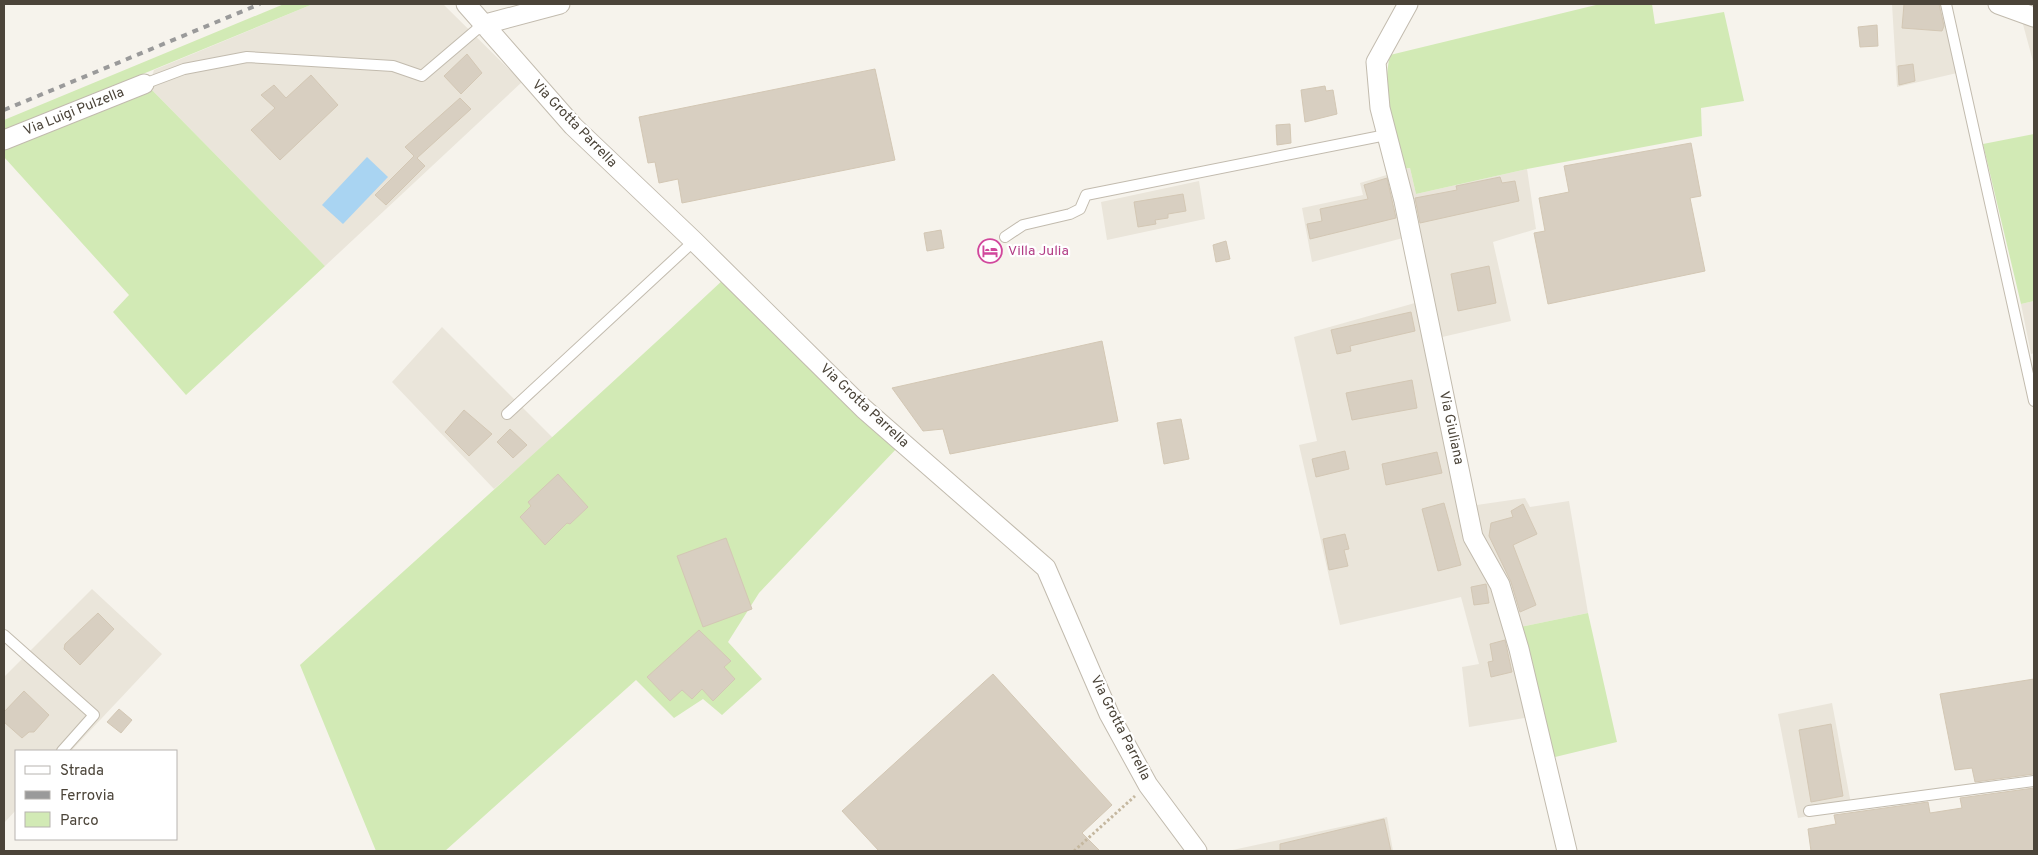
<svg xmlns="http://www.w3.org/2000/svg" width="2038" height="855" font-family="Overpass,sans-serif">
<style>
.residential{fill:#eae5da}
.green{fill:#d2eab5}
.water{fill:#a9d4f2}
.building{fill:#d8cfc1;stroke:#d3c7b4}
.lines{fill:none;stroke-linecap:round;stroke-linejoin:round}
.service-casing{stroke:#c2bbae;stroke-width:12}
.minor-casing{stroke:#c2bbae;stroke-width:21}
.path{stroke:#c4b79f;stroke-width:3;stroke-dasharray:2.5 2.5;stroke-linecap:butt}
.service{stroke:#fff;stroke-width:10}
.minor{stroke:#fff;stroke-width:19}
.rail{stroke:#9a9a9a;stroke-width:4;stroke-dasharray:6 6;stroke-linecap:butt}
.labels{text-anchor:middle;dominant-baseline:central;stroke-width:4.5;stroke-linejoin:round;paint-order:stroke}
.street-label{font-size:14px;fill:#4b4439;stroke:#fff}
.hotel-label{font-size:14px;fill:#b23c85;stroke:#fff;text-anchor:start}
</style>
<rect width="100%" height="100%" fill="#f6f3ec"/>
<path class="residential" d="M313,4H443L522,82L325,266L149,87L154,70Z
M1892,4H1942L1957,73L1897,87Z
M2021,17L2034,22V65Z
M1410,168L1416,194L1527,169L1536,229L1493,242L1511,321L1438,338L1403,238L1312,262L1302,208L1363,195L1360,183Z
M1199,181L1205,219L1107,240L1101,202Z
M2034,301V353L2031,354L2021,304Z
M1415,303L1463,507L1525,498L1530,507L1569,501L1588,613L1511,629L1530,717L1469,727L1462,667L1479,664L1461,597L1340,625L1299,445L1317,441L1294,337Z
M442,327L553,438L494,489L392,382Z
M92,589L162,654L71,751H16V810L4,823V677Z
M1832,703L1852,809L1798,818L1778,714Z
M1387,817L1393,851H1228Z"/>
<path class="green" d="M284,4H313L4,131V120Z
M1600,4H1652L1655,24L1724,12L1744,101L1701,108L1702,136L1527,169L1416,194L1410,168L1404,169C1394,133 1381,93 1390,55Z
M149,87L325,266L186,395L113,312L129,295L4,157V142Z
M2034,134V301L2021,304L1983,144Z
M724,279L899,446L759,593L728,642L762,679L722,715L703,699L674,718L636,680L445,851H376L300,665C441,537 584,410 724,279Z
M1588,613L1617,742L1551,758L1520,627Z"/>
<path class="water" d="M367,157L388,177L343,224L322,205Z"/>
<path class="building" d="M1904,4H1939L1944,26L1942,31L1902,28Z
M1877,25L1878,46L1860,47L1858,27Z
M467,54L482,73L461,94L444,76Z
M1913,64L1915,81L1899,85L1898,66Z
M875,69L895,160L682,203L678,179L659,183L655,162L648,163L639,117Z
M311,75L338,105L280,160L251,130L275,108L261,95L274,85L286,98Z
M1325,86L1326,91L1333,90L1337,114L1305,122L1301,90Z
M460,98L471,109L417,158L425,166L386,205L375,195L414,156L405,147Z
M1290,124L1291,143L1277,145L1276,125Z
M1691,143L1701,196L1690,198L1705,271L1548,304L1534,233L1545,231L1539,198L1569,192L1564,166Z
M1500,177L1502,183L1515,181L1519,201L1420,223L1415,198L1457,190L1456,186Z
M1387,178L1396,218L1310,239L1307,224L1322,221L1320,209L1368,199L1364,185Z
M1183,194L1186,211L1168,214V218L1155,220L1156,224L1138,227L1134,202Z
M941,230L944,248L927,251L924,233Z
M1226,241L1230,259L1216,262L1213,245Z
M1489,266L1496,303L1458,311L1451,274Z
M1411,312L1415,331L1350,346L1351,351L1337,354L1331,330Z
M1102,341L1118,421L950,454L943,429L923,431L892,388Z
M1412,380L1417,408L1352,420L1346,393Z
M464,410L492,434L469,456L445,432Z
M1181,419L1189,459L1164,464L1157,423Z
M510,429L527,445L513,458L497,442Z
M1345,451L1349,469L1316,477L1312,459Z
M1437,452L1442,473L1386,485L1382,464Z
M558,474L588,507L570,524L567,523L545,545L520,517L531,506L528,502Z
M1444,503L1461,565L1438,571L1422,509Z
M1523,504L1537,534L1513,545L1536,605L1520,612L1511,582L1489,536L1491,523L1513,517L1511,511Z
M1345,534L1349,549L1344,550L1348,566L1329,570L1323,539Z
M726,538L752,609L703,627L677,556Z
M1486,584L1489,603L1474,605L1471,587Z
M98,613L114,629L80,665L64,649L65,644Z
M699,630L731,661L724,667L735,679L713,701L702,689L692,699L682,690L670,701L647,677Z
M1505,640L1512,672L1491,677L1488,662L1493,661L1490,644Z
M993,674L1112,805L1082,833L1100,851H879L842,811Z
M2034,679V774L1975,782L1972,768L1955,770L1940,694Z
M24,691L49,715L34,732H29L22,738L4,722V712Z
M119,709L132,720L121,733L107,722Z
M1831,724L1843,796L1811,802L1799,730Z
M2034,788V851H1811L1808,829L1836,824L1834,815L1928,802L1930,813L1962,808L1960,798Z
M1384,819L1391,851H1280V844Z"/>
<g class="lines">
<g class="service-casing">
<path id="service" d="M1946,4L2034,401
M144,84L184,69L247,57L393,66L422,76L482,25
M1005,237L1023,225L1070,214L1080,209L1086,195L1386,135
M507,414L694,241
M4,635L94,715L62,751
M1809,811L2034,781"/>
</g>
<g class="minor-casing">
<path id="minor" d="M466,4L573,126L694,241L864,409L1046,568L1109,714L1148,785L1197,851
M1408,4L1376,62L1380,108L1404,201L1473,537L1500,585L1519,649L1567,851
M1998,4L2034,17
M482,25L560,4
M4,140L144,84"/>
</g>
<path class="path" d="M1074,851L1135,796"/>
<use href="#service" class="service"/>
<use href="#minor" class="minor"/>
<path class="rail" d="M4,110L260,4"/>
</g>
<defs>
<g id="hotel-ring" transform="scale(1.25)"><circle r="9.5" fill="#fff" stroke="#d1479c" stroke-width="1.5"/><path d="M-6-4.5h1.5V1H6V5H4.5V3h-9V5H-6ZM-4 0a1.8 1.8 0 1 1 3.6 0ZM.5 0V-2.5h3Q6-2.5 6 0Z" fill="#d1479c"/></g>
</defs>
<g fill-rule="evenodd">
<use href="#hotel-ring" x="990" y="251"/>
</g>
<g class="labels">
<g class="street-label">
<text transform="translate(74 112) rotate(-22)">Via Luigi Pulzella</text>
<text transform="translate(574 124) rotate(46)">Via Grotta Parrella</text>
<text transform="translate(864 406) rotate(43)">Via Grotta Parrella</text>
<text transform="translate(1451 428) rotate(78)">Via Giuliana</text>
<text transform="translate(1120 728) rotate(63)">Via Grotta Parrella</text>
</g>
<g class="hotel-label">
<text x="1008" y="251">Villa Julia</text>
</g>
</g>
<rect width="2038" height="855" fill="none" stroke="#4b4439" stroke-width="10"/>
<rect x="15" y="750" width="162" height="90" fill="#ffffff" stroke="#b7b4b0"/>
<rect x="25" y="766" width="25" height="8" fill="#ffffff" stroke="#b7b4b0"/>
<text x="60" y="775" font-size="15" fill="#4b4439">Strada</text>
<rect x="25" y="791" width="25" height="8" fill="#9a9a9a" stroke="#b7b4b0"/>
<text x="60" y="800" font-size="15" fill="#4b4439">Ferrovia</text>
<rect x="25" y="812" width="25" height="15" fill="#d2eab5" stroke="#b7b4b0"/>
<text x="60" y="825" font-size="15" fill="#4b4439">Parco</text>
</svg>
